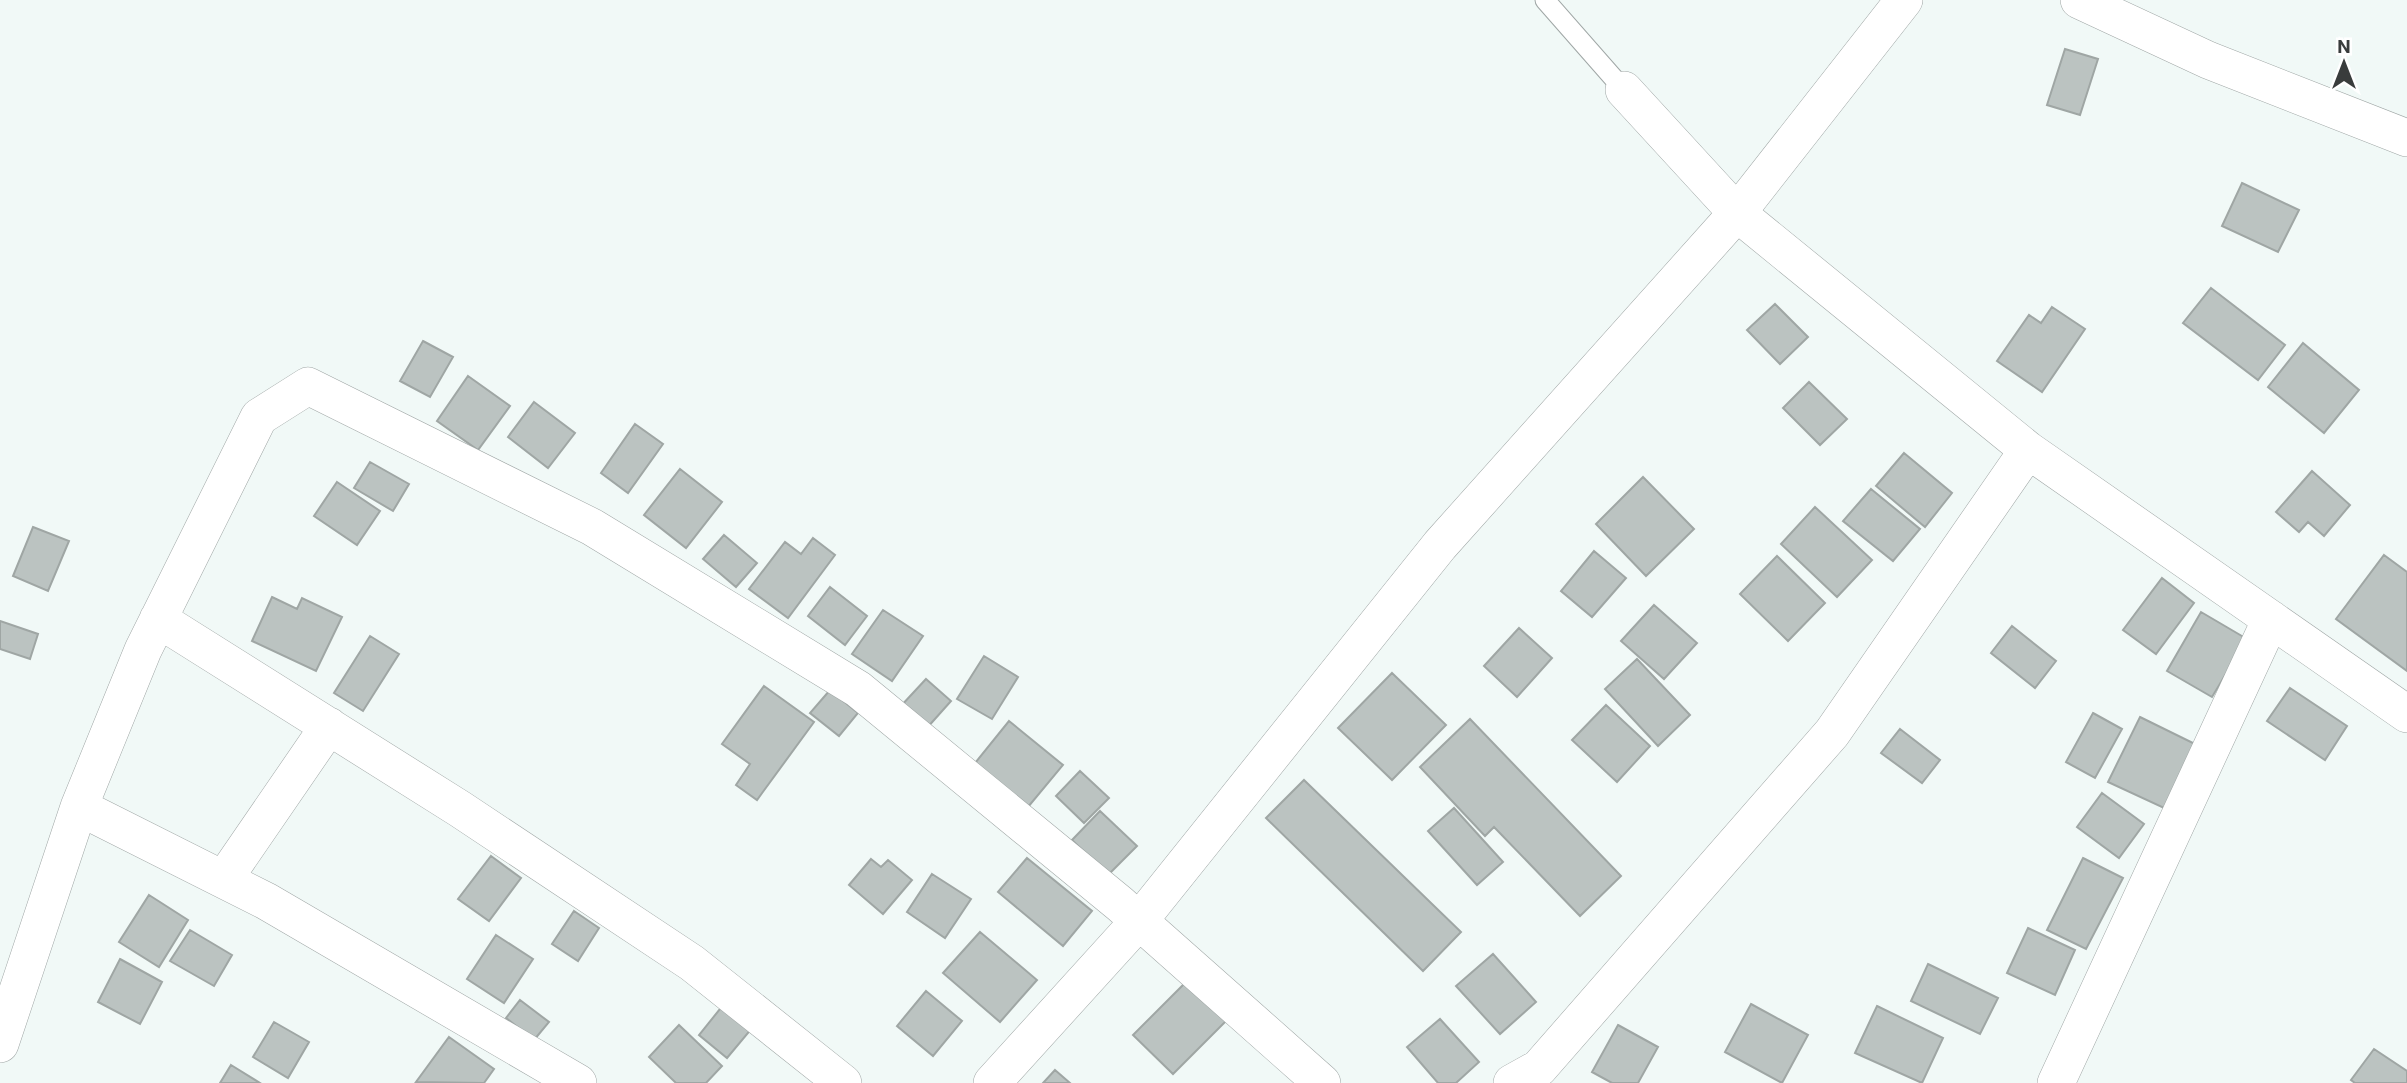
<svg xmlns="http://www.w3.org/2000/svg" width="2407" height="1083" font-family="Roboto,sans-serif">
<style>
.building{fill:#bbc3c1;stroke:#9fa6a4;stroke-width:2}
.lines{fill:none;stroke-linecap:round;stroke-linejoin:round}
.service-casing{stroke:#a0a7a6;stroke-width:21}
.minor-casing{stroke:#a0a7a6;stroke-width:38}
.service{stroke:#fff;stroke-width:19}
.minor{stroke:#fff;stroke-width:37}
</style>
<rect width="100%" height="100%" fill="#f1f9f7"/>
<path class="building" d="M2065,49L2098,59L2080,115L2047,105Z
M2242,183L2299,210L2278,252L2222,226Z
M2211,288L2285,345L2258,380L2183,323Z
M1775,304L1808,337L1780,364L1747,330Z
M2052,307L2085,329L2042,392L1997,361L2029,315L2041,323Z
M423,341L453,357L430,397L400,381Z
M2303,343L2359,390L2324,433L2268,387Z
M468,376L510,406L478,450L437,421Z
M1809,382L1847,419L1820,445L1783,408Z
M534,402L575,433L548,468L508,437Z
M635,424L663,444L628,493L601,473Z
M1904,453L1952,493L1925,527L1876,486Z
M370,462L409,484L393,511L354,488Z
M680,469L722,502L686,548L644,515Z
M2312,471L2350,505L2324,536L2308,522L2299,532L2276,512Z
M1643,477L1694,529L1646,576L1596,524Z
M337,482L380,511L357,545L314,516Z
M1871,489L1920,529L1893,561L1843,521Z
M1815,507L1872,560L1837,597L1781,544Z
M33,527L69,541L48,591L13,576Z
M724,535L757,563L736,587L703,559Z
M813,538L835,555L788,618L749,589L785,542L801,554Z
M1594,551L1626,578L1592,617L1561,591Z
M2384,555L2407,572V671L2336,619Z
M1777,556L1825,603L1788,641L1740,594Z
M2162,578L2194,603L2156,654L2123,630Z
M830,587L867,616L845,645L808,616Z
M272,597L297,609L302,598L342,617L316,671L252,641Z
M1654,605L1697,643L1664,679L1621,641Z
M883,610L923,636L892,681L852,654Z
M2201,612L2247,639L2212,697L2167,671Z
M0,621L38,634L30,659L0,649Z
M2012,626L2056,661L2035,688L1991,653Z
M1519,628L1552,658L1517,697L1484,666Z
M370,636L399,654L363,711L334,693Z
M984,656L1018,677L992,719L957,699Z
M1637,659L1690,715L1658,746L1605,689Z
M1392,673L1446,725L1392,780L1338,728Z
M926,679L951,701L926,729L900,707Z
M764,686L814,722L757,800L736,785L750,764L722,744Z
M2290,688L2347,726L2325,760L2267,721Z
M830,690L858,713L839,736L810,713Z
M1606,705L1650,746L1617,782L1572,740Z
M2093,713L2122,729L2095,778L2066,762Z
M2140,717L2195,744L2164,808L2108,782Z
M1470,719L1621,876L1580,916L1494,827L1485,836L1420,767Z
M1009,721L1063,765L1028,807L975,763Z
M1900,729L1940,760L1922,783L1881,753Z
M1080,771L1109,798L1084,823L1056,796Z
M1304,780L1461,932L1423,971L1266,818Z
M2102,793L2144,824L2119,858L2077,827Z
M1454,808L1503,862L1477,885L1428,831Z
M1100,811L1137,846L1108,875L1072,840Z
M491,856L521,878L489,921L458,899Z
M1027,858L1092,911L1063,946L998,892Z
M2083,858L2123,878L2086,949L2047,930Z
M871,859L881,867L888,860L912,880L883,914L849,885Z
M932,874L971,899L945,938L907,912Z
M149,895L188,920L159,967L119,942Z
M574,911L599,928L578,961L552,944Z
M2028,928L2075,950L2055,995L2007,973Z
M190,930L232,955L214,986L170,961Z
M980,932L1037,980L1000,1022L943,973Z
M496,935L533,959L504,1003L467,979Z
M1493,954L1536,1002L1500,1034L1456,986Z
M120,959L162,982L140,1024L98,1002Z
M1928,964L1998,998L1980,1034L1911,1001Z
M1189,979L1229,1018L1173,1074L1133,1035Z
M926,991L962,1021L933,1056L897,1026Z
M520,1000L549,1022L534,1040L506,1018Z
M724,1004L753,1027L727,1058L699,1035Z
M1751,1004L1808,1035L1782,1083L1725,1052Z
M1877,1006L1943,1038L1922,1083L1855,1053Z
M1440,1019L1479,1062L1456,1083H1438L1407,1047Z
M274,1022L309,1042L288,1078L253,1057Z
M679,1025L722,1066L706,1083H676L649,1057Z
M1618,1025L1658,1047L1638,1083H1612L1592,1072Z
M449,1037L494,1069L484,1083L416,1082Z
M2374,1049L2407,1071V1083H2355L2351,1080Z
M231,1065L260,1083H220Z
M1055,1070L1070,1083H1043Z"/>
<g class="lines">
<g class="service-casing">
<path id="service" d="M1545,0L1624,90"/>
</g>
<g class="minor-casing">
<path id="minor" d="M2079,0L2208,60L2407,138
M1624,90L1737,213L2028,450L2407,714
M158,619L460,809L692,963L843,1083
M79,807L266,901L578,1083
M224,879L329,726
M0,1044L79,807L143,650L259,417L308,386L592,527L858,689L1120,904L1322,1083
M992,1083L1139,921L1440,545L1737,213L1904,0
M1512,1083L1539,1068L1832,733L2028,450
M2056,1083L2271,619"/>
</g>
<use href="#service" class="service"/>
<use href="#minor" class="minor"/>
</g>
<g transform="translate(2344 63)" stroke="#ffffff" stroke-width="5" paint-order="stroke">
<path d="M0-5L12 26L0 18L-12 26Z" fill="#393c3c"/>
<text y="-10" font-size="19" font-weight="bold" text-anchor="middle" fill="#393c3c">N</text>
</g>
</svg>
